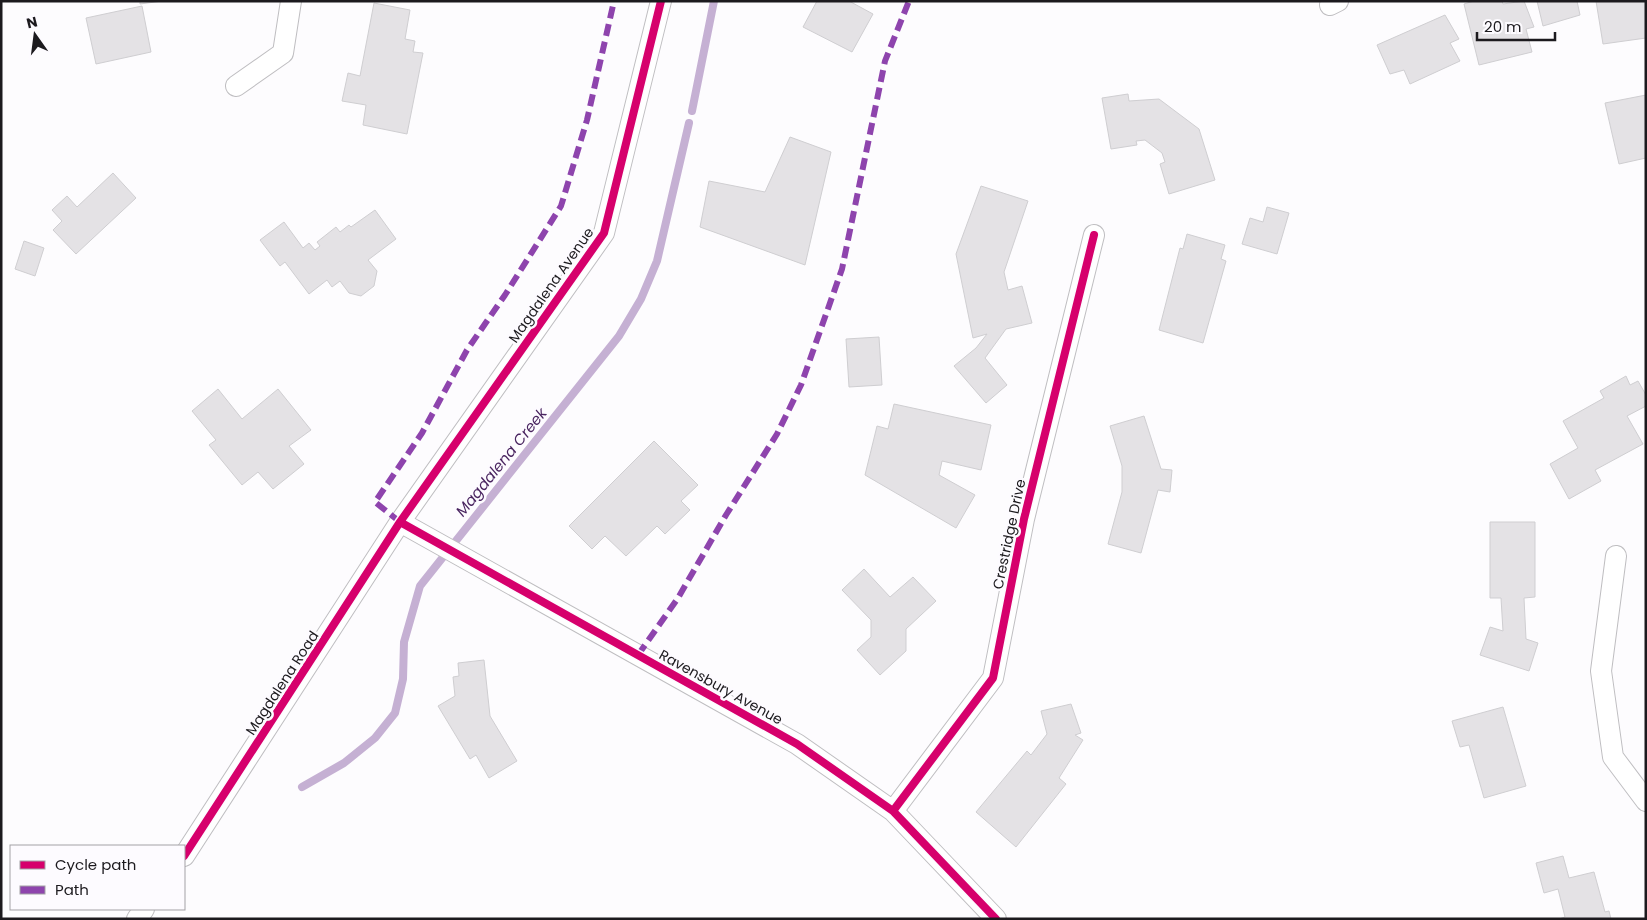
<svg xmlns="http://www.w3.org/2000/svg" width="1647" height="920" font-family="Poppins,sans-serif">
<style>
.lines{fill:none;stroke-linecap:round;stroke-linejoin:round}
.stream{stroke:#c5b0d3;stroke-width:8}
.building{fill:#e4e2e5;stroke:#cfced1}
.street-casing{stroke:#bfbec1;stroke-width:22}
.street{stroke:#fff;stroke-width:20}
.quiet{stroke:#8e44ad;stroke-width:6;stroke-dasharray:12 6;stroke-linecap:butt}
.cycleway-casing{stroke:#fdfbff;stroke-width:11}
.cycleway{stroke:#d6006c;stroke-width:8}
.labels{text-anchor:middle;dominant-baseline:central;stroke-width:5;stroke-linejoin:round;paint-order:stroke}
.street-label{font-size:14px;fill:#1c1a1e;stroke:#fdfbff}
.water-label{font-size:15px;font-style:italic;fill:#4a2560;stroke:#fdfbff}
</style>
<rect width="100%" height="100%" fill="#fdfcfe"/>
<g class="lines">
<path class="stream" d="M692,111L714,1
M302,787L344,763L375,738L395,713L403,679L404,642L420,586L619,336L641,299L657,261L689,123"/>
</g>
<path class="building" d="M140,1H162L140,4Z
M817,1H849L873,14L852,52L803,27Z
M1474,1H1502L1503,4L1524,1L1534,27L1526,29L1532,52L1479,65L1464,4Z
M1537,1H1577L1580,15L1543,26Z
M1596,1H1646V38L1603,44Z
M374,3L410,10L405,39L415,41L413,52L423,53L407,134L363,125L366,105L342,101L348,73L360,76Z
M142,6L151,52L96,64L86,18Z
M1445,15L1459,39L1450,43L1460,61L1410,84L1404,70L1390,74L1377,45Z
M1128,94L1129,101L1159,99L1199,129L1215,180L1169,194L1160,164L1165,162L1162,153L1145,140L1136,141L1137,145L1111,149L1102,98Z
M1646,95V158L1619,164L1605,103Z
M790,137L831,152L805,265L700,227L709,181L765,192Z
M113,173L136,198L76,254L53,230L62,221L52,210L67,196L77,207Z
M981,186L1028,201L1004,272L1008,290L1022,286L1032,323L1006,329L985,358L1007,385L986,403L954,366L976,348L987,334L973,338L956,254Z
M1267,207L1289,213L1277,254L1242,244L1250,218L1263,222Z
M375,210L396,239L368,260L377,271L374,286L361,296L349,293L340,281L332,287L327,280L309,294L285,262L280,266L260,240L284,222L303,248L309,243L315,250L320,246L317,242L336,227L340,232L349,225L351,227Z
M1187,234L1225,245L1221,259L1226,261L1203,343L1159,330L1180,248L1183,249Z
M24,241L44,248L35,276L15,269Z
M879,337L882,385L849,387L846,339Z
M1626,376L1630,385L1638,381L1646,395V406L1627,416L1643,444L1595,470L1601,481L1569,499L1550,464L1578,448L1563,421L1604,398L1600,391Z
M218,389L242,419L278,389L311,430L289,446L304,464L273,489L258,472L242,485L209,445L216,440L192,411Z
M894,404L991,425L981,470L942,461L939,475L975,495L956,528L865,475L877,426L888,429Z
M1144,416L1161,469L1172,470L1170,492L1158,490L1141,553L1108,544L1122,492V466L1110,426Z
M654,441L698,485L681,501L690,510L665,534L657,526L626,556L605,536L592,549L569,526Z
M1490,522H1535V597L1524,598L1526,639L1538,643L1529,671L1480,655L1490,627L1503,631L1501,598H1490Z
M864,569L890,597L913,577L936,601L906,629V651L880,675L857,650L871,637V620L842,590Z
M484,660L490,716L517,761L489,778L476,755L470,759L438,706L455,696L453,677L459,676L458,663Z
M1071,704L1081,733L1075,735L1083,740L1059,778L1066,784L1016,847L976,812L1027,751L1031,755L1047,734L1041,711Z
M1503,707L1526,786L1484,798L1469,745L1460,747L1452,721Z
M1563,856L1569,878L1594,872L1605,912L1609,911L1611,919H1559L1565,917L1558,889L1544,893L1536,863Z"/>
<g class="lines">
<g class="street-casing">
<path id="street" d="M1330,5L1338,1
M236,86L283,53L291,1
M400,522L797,744L893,811L996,919
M1616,556L1601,671L1613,757L1646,801
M893,811L993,678L1024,519L1094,235
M184,856L400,522L604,233L661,1
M137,919L144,909"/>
</g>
<use href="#street" class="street"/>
<path class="quiet" d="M400,522L375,502L422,433L467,350L505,295L561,206L587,120L614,1
M638,655L678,598L726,515L777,434L801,385L842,269L885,61L909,1"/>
<g class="cycleway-casing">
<path id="cycleway" d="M400,522L797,744L893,811L996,919
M893,811L993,678L1024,519L1094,235
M184,856L400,522L604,233L661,1"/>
</g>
<use href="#cycleway" class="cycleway"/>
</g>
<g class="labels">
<g class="street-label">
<text transform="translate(551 285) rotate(-55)">Magdalena Avenue</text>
<text transform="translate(1009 534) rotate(-78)">Crestridge Drive</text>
<text transform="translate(282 683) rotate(-57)">Magdalena Road</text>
<text transform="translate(721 687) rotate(29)">Ravensbury Avenue</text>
</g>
<g class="water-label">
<text transform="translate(501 462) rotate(-51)">Magdalena Creek</text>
</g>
</g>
<rect width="1647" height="920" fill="none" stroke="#1c1a1e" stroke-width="5"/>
<rect x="10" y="845" width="175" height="65" fill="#fdfbff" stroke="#a3a1a5"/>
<rect x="20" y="861" width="25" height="8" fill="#d6006c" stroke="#a3a1a5"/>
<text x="55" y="870" font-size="15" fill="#1c1a1e">Cycle path</text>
<rect x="20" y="886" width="25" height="8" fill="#8e44ad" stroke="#a3a1a5"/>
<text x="55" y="895" font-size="15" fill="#1c1a1e">Path</text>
<g transform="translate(35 35) rotate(346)" stroke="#fdfbff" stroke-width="4" paint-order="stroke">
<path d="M0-4L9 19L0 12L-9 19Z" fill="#1c1a1e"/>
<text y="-8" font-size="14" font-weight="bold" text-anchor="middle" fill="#1c1a1e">N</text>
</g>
<path d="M1477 32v8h78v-8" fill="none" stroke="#1c1a1e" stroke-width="2.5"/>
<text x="1484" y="32" font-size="15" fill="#1c1a1e" stroke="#fdfbff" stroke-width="4" paint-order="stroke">20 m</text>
</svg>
